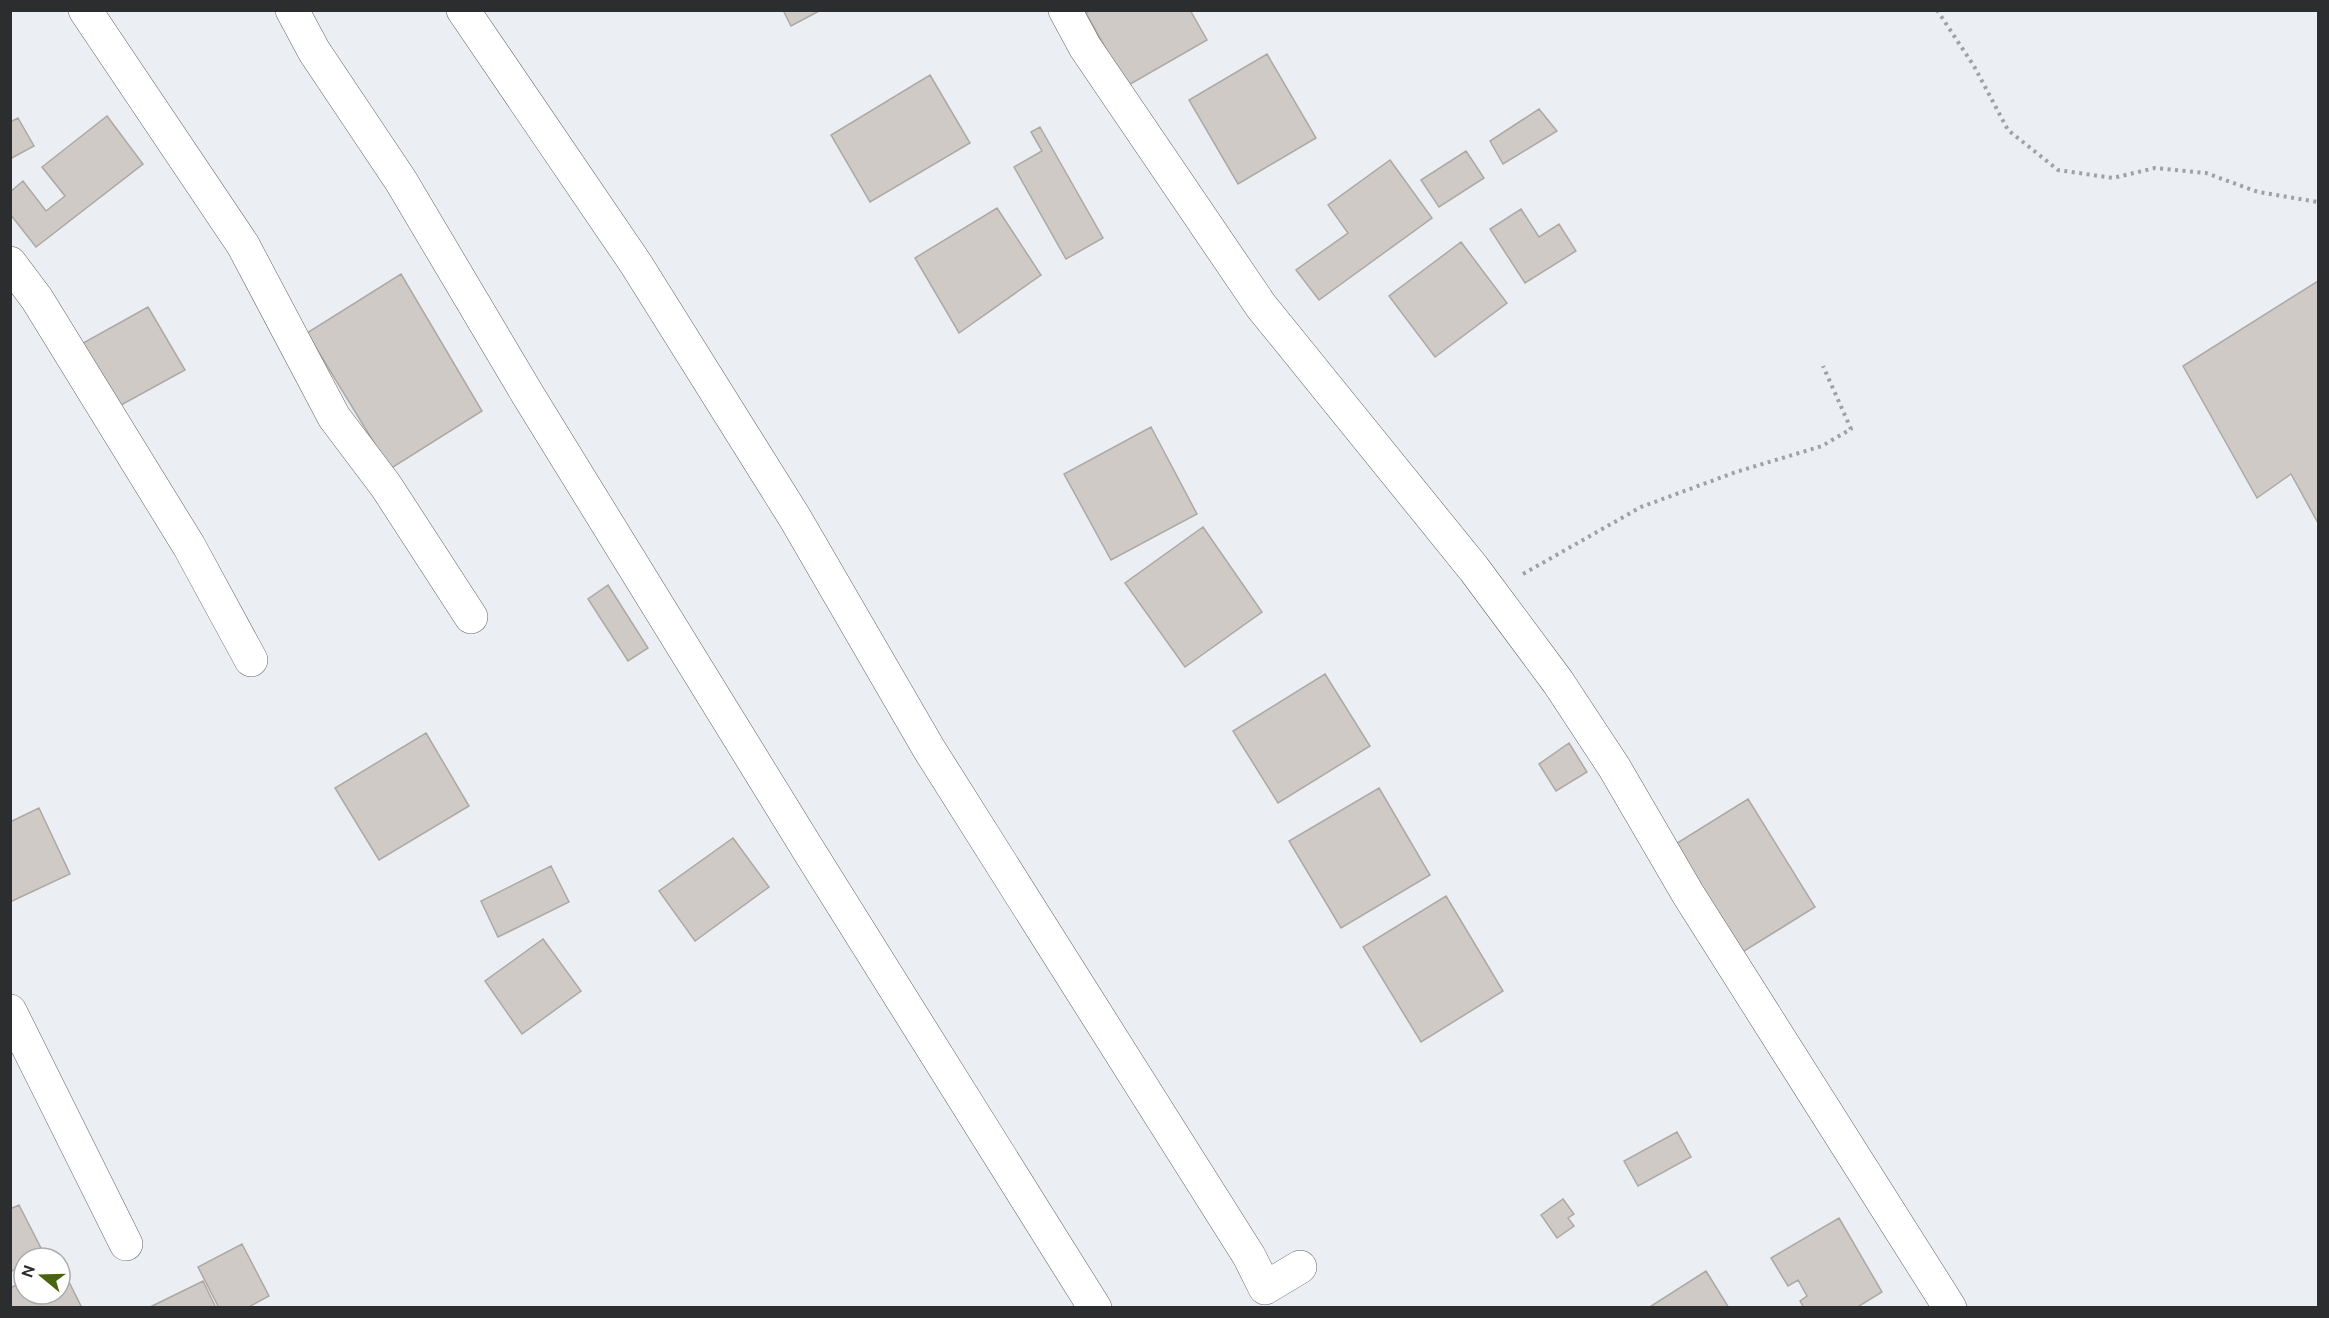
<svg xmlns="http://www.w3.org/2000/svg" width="2329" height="1318" font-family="Ubuntu,sans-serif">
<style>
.building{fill:#cfcac6;stroke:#ada8a4;stroke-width:1.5}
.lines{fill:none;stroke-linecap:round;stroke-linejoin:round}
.street-casing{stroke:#616468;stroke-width:34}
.path{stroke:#9ea1a5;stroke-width:4;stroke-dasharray:3 4.5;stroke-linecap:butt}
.street{stroke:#fff;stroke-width:33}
</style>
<rect width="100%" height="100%" fill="#ebeff4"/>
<path class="building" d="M783,10H821L791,26Z
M1091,10H1190L1207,40L1127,86L1086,13Z
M1267,54L1316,138L1238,184L1189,100Z
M930,75L970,143L870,202L831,135Z
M1539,109L1557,131L1503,164L1490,141Z
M107,116L143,164L36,247L10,214V192L23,181L46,211L65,196L42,167Z
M18,118L34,146L10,159V122Z
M1040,127L1103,238L1066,259L1014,167L1042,151L1031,132Z
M1466,151L1484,178L1439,207L1421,180Z
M1390,160L1432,218L1319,300L1296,270L1348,233L1328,205Z
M997,208L1041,275L959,333L915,258Z
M1521,209L1539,237L1559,224L1576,251L1525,283L1490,229Z
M1461,242L1507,303L1435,357L1389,296Z
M401,274L482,411L390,469L307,333Z
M2318,281V523L2291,474L2257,498L2183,366Z
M148,307L185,370L112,410L76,347Z
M1151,427L1197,514L1111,560L1064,474Z
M1203,527L1262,612L1185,667L1125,583Z
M608,585L648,648L628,661L588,599Z
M1325,674L1370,746L1278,803L1233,731Z
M426,733L469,806L379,860L335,788Z
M1569,743L1587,772L1556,791L1539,764Z
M1379,788L1430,875L1341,928L1289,841Z
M1748,799L1815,907L1741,953L1674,845Z
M39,808L70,874L10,902V822Z
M733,838L769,887L695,941L659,891Z
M551,866L569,902L498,937L481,901Z
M1446,896L1503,991L1421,1042L1363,947Z
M543,939L581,991L522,1034L485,981Z
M1677,1132L1691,1157L1638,1186L1624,1161Z
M1563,1199L1574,1214L1568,1218L1574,1226L1557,1238L1541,1215Z
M19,1205L44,1254L37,1258H24V1265L10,1272V1209Z
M1839,1218L1882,1292L1856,1308H1804L1800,1301L1807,1296L1798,1280L1788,1286L1771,1258Z
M242,1244L269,1296L247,1308H219L198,1267Z
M60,1264L82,1308H10V1288L24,1281V1294H60Z
M1706,1271L1729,1308H1648Z
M203,1281L216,1308H148Z"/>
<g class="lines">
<g class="street-casing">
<path id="street" d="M85,10L243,245L334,417L386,486L471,617
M292,10L314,51L401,181L528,395L809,851L1095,1308
M463,10L636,264L795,518L929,749L1249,1256L1265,1288L1300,1267
M1065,10L1085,47L1261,306L1474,569L1558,682L1614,767L1688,894L1950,1308
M10,263L37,299L189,546L251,660
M10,1011L126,1244"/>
</g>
<path class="path" d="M1937,10L1974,66L2008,130L2058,170L2113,178L2155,168L2206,173L2258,192L2318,202
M1523,574L1641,507L1736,472L1822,446L1851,429L1823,366"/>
<use href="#street" class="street"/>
</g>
<rect width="2329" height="1318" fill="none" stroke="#2c2d2f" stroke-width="24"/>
<g transform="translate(42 1276) rotate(289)"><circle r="28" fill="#ffffff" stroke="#ababac" stroke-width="1.5"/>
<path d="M0-4.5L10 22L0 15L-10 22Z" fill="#4b620e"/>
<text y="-9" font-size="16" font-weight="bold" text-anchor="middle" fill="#2c2d2f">N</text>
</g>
</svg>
